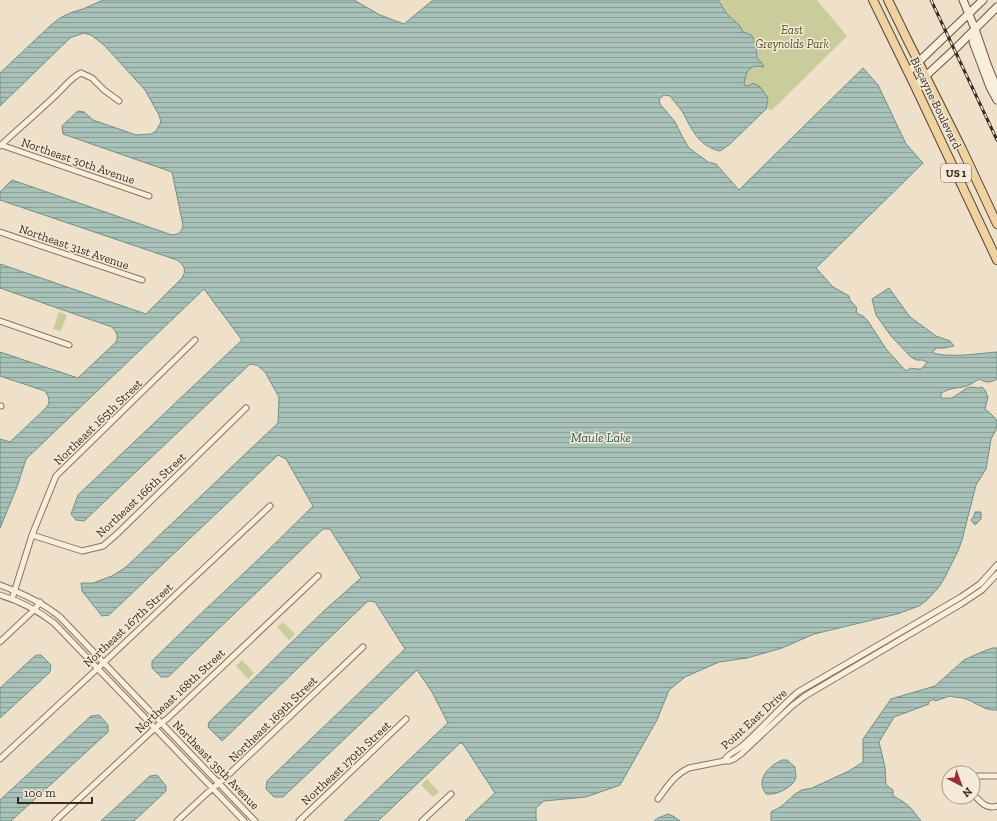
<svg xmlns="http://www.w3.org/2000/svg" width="997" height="821" font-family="'Zilla Slab',serif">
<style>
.green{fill:#cacc9c}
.water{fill:url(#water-rules);stroke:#709086}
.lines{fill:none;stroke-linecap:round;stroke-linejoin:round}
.street-casing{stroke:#8a725e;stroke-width:7}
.secondary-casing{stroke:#6c5341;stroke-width:9}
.primary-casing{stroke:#584031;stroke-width:10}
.street{stroke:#f8eedc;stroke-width:5}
.secondary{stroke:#f8eedc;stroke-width:7}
.primary{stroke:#efd1a2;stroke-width:8}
.rail-casing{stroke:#3a2b21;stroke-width:3}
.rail{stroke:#f5ead8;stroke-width:1.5;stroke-dasharray:4.5;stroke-linecap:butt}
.labels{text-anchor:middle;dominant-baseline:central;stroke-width:3;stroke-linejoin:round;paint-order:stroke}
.shield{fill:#f5ead8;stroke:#726458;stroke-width:1}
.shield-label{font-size:11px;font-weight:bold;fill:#3a2b21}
.park-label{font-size:12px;font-style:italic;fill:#4e5628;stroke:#f5ead8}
.street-label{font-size:12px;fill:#3a2b21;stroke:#f5ead8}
.water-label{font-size:13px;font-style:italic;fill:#315a54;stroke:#f5ead8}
</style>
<defs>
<pattern id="water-rules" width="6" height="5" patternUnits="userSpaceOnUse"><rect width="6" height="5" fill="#a9c2b9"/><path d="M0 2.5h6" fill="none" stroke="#8b9e96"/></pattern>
</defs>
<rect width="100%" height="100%" fill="#eee0c9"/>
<path class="green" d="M718,0H817L847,36L772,110L766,109L768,98L749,86L744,85C747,70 746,65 763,66L761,62L757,58V52L743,32L740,26L727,14Z
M59,312L67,315L61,331L53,329Z
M283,622L295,634L289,640L277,627Z
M242,660L254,673L248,679L236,666Z
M427,779L439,792L433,797L421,785Z"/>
<path class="water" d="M103,0H354L380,15L404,24L433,0H718L727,14L740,26L743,32C746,33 749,33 752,36C755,41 757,52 757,58L761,62L764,67C748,64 746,71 744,85L749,86L753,83L760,87L768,98L766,109L730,144L720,151C698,146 692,129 682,111C678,106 674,101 670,96L664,95L659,99L660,104L675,122L682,136L689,148L708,162L716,164L739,190L863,68L878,85L906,144L923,163L816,268L833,287L849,296L850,300L857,308L856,311L858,314L863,316L868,321L886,349L906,371L911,368C920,370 922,370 927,362L922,360H916L911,357L891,336L876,315L872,299L889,288L910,317L936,336L950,341L954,346L944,348H937L932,352C945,359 982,353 997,352V379C990,383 986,383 979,379C975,382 971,384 967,386C958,389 948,387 941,394V398H952L967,388L972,387L978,388L982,387L985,390L988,397L985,409L991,414L996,419L997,422L996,430L991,439L986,469L976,485L962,540L958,551L945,577L939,587L927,600L919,606L897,614L814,634L782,648L747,658L719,662L685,677L669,690L657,720L620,785L586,797L544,801L536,808V819L537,821H465L495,793L463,744L460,743L378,821H344L448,723L432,692L417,670L374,711L283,797H274L266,789L267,781L405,649L375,602L368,601L222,741L208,727L209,722L325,610L361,578L330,529H323L168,677H161L152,668V661C205,608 261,559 313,506L286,459L278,455L109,615L102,616L82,591L81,583H93L112,576L126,567L278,423L279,397L265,372L257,365L250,364L84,521L76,520L71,514L78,495L242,340L204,289L26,459L17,487L0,528V439L10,442L46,408C51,403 49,397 45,391L0,376V352L78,378L116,342C119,335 116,332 112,327L0,288V264L146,314L182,278C187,270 184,265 177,260L0,200V192L12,180L172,235C179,234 182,232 183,225L172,172L63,134L62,126L78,111L84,112L93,120L136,135L151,134L156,131L161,122L159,115L145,90L104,45L91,35L84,33L75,36L70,38L0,106V73L51,25L60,18L70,13L83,9Z
M975,512H981V519L975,525L971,520L974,516Z
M992,648H997V710C985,711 977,703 966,699C961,697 955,698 950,696L935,701L934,699L928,702L929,704L894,717L879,742L885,767L886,785L893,790V795C897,799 901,800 905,803C912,808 916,815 921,821H771V812L782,806L795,794L802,790L812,788L849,771L863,762V739L891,699L935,686L964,660L977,654Z
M36,655H41L51,665L50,672L0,718V688Z
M99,715L108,725V732L11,821H0V800L91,716Z
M782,760H787L795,767C795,772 797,777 795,780C791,788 775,796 766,794C755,779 769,766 782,760Z
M157,775L166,786V791L134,821H101L150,776Z
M668,814L673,816L680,821H654L658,818Z"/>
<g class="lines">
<g class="street-casing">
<path id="street" d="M1,145L149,196
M0,146C20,127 41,110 60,91C67,84 72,77 81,73L92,78L104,90L119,101
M0,232L142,280
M0,321L69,345
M0,406H1
M32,535L82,551L103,546L118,533L246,408
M0,585C22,593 42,602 60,617L255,821
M0,595C20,601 37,610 54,623L244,821
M12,599L32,535L56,476L195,340
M0,642L35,609L40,602
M0,759L98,668L270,506
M724,761C727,754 735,752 741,747C761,730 778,709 798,692L961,597L980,584L997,565
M973,776H997
M973,794C980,801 986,810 997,806
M658,799C667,787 674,775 689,768L724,761H729L734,759L741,754L792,706L805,696L961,604L982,590L997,574
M55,821L155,728L168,718L318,576
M177,821L206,794L226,777L363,647
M299,821L406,719
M422,821L451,794"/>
</g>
<g class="secondary-casing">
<path id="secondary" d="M963,0L975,29L987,64L997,89
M975,32L973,42L990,87L997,100
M908,72L983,0
M915,86L957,47L997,7"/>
</g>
<g class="primary-casing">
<path id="primary" d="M873,0L915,86L997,260
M888,0L907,39L962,149L997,224"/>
</g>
<use href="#street" class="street"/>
<use href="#secondary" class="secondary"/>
<use href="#primary" class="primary"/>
<g class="rail-casing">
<path id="rail" d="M931,0L997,140"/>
</g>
<use href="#rail" class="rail"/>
</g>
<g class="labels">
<rect class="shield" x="941" y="164" width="30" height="18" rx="3"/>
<g class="shield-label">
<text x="956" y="173">US 1</text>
</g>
<g class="park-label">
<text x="792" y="30">East<tspan x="792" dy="14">Greynolds Park</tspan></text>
</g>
<g class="street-label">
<text transform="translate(936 103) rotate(64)">Biscayne Boulevard</text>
<text transform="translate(78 161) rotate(19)">Northeast 30th Avenue</text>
<text transform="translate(74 247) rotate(19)">Northeast 31st Avenue</text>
<text transform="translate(98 422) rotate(-44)">Northeast 165th Street</text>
<text transform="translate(141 495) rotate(-43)">Northeast 166th Street</text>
<text transform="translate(128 625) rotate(-43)">Northeast 167th Street</text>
<text transform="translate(180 691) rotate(-43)">Northeast 168th Street</text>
<text transform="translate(273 719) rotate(-44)">Northeast 169th Street</text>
<text transform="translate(754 719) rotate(-42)">Point East Drive</text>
<text transform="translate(346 763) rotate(-43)">Northeast 170th Street</text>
<text transform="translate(216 765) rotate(46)">Northeast 35th Avenue</text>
</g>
<g class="water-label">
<text x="601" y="437">Maule Lake</text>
</g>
</g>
<g transform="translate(961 785) rotate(139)"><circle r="19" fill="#f5ead8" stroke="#aa9e8f"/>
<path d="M0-3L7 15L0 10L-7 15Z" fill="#972f38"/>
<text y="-6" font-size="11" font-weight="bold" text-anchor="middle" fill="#3a2b21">N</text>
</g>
<path d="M18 797v6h74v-6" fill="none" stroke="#3a2b21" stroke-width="2"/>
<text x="24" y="797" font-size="12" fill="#3a2b21" stroke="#f5ead8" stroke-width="3" paint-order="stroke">100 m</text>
</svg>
